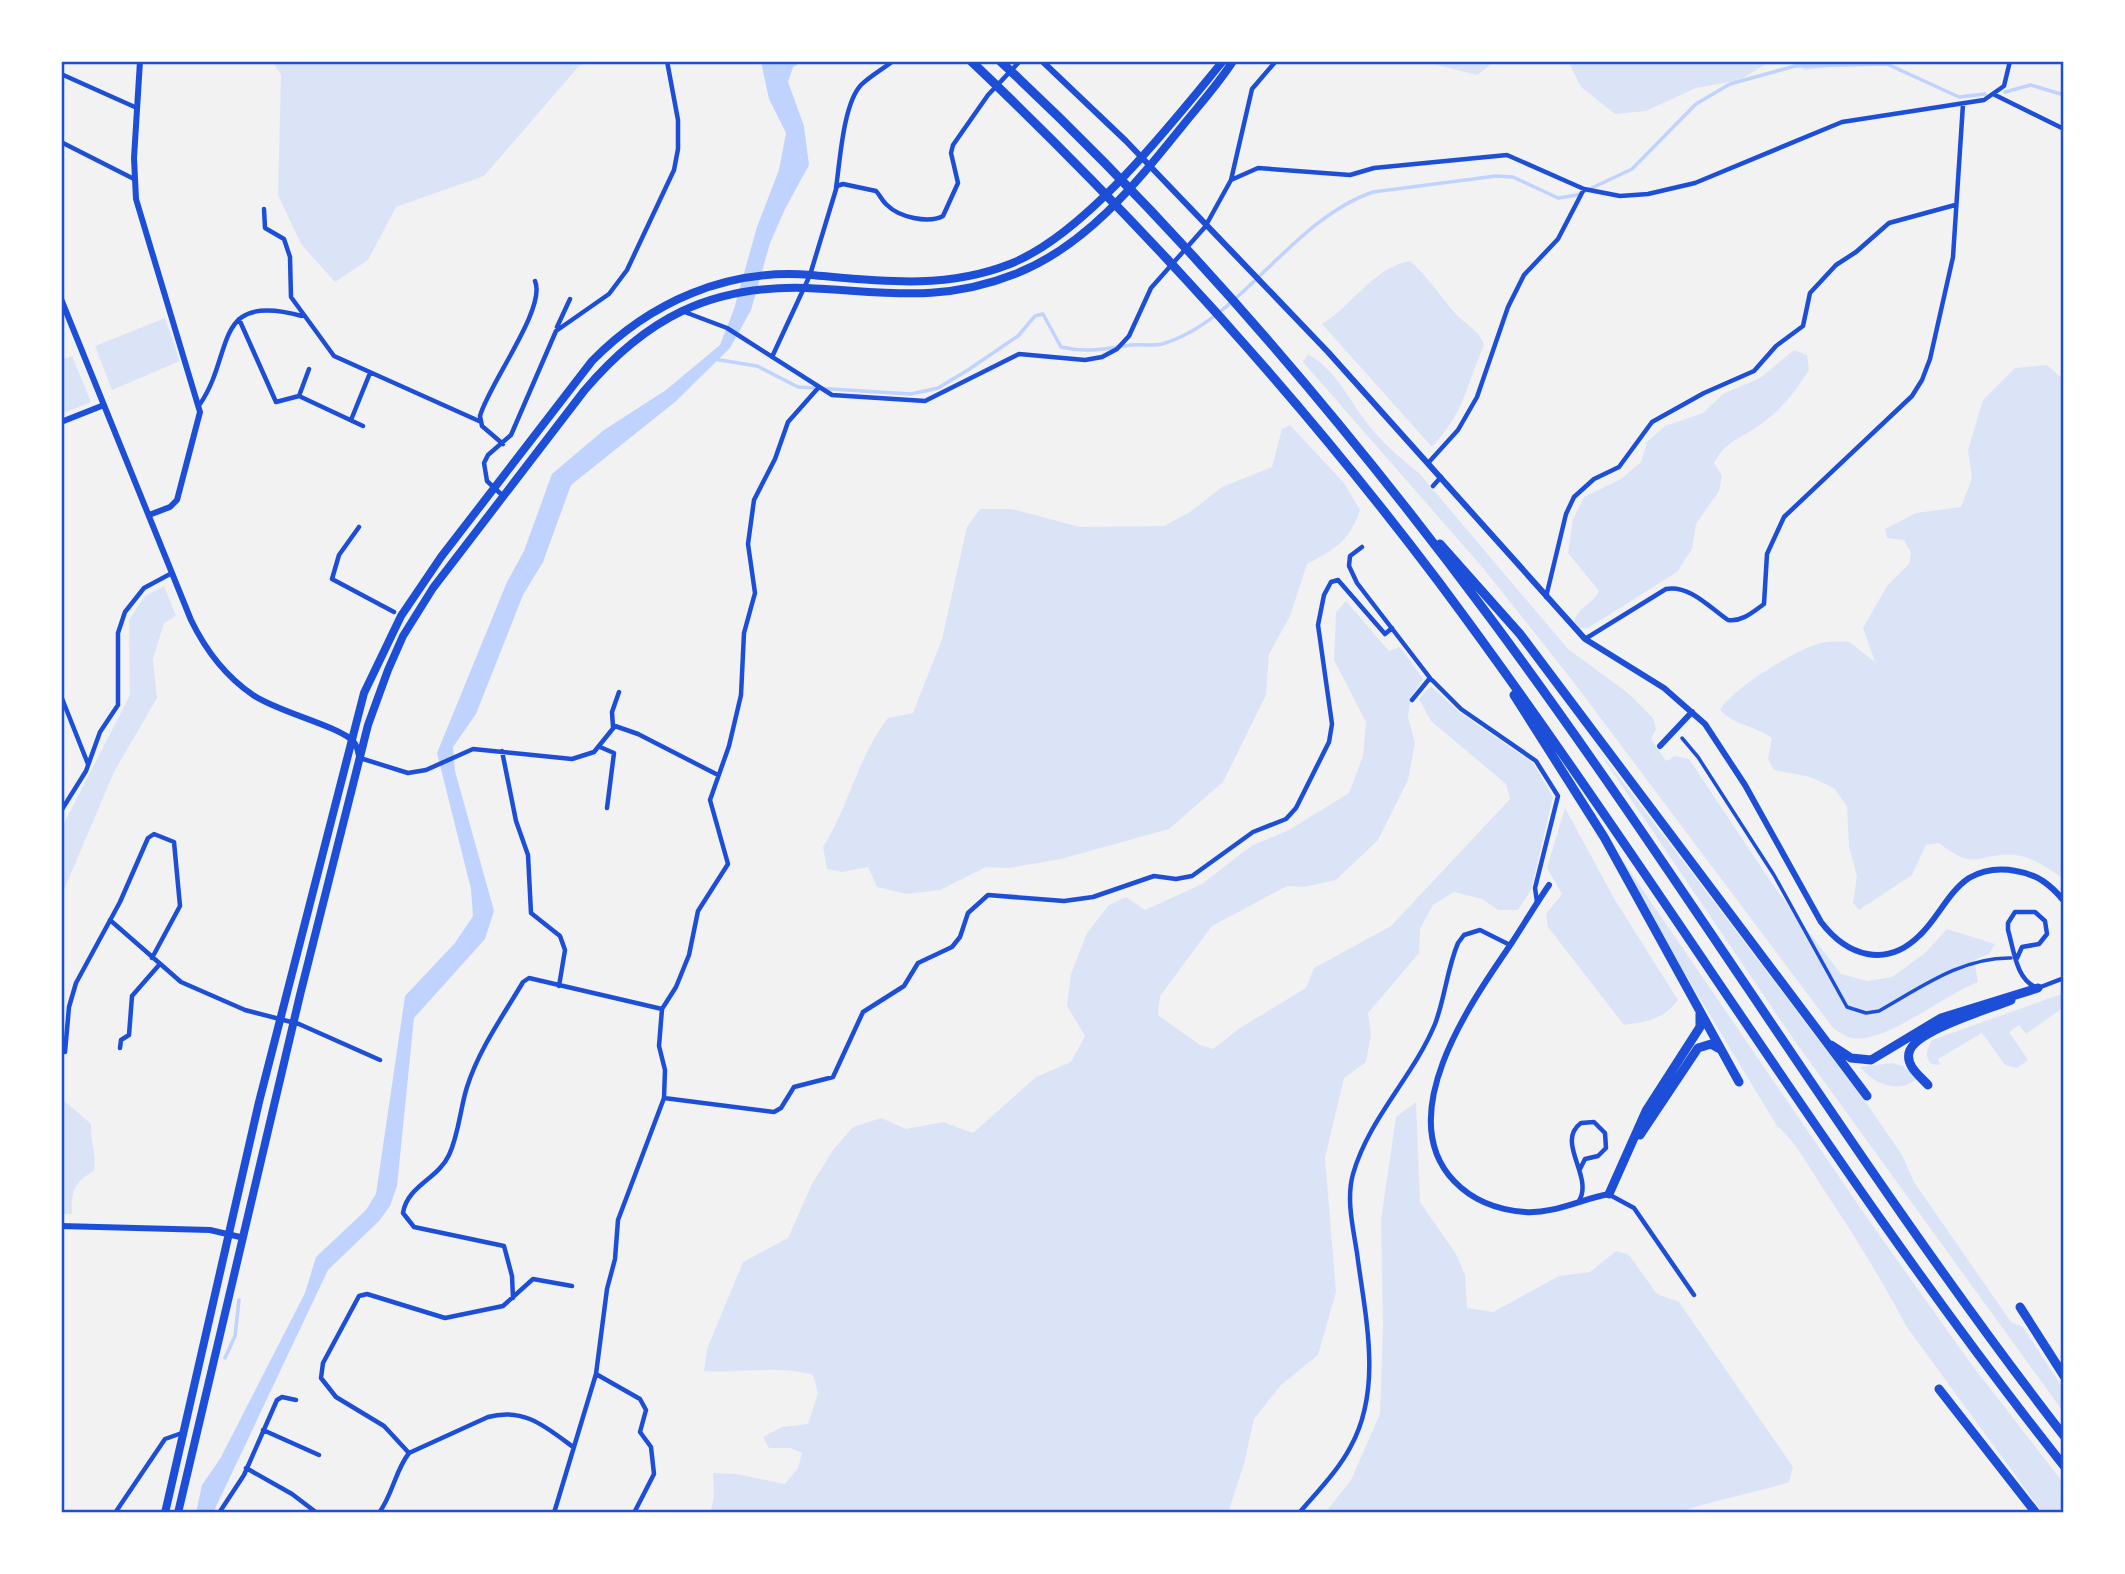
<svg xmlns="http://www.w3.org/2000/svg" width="2125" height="1574" font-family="'Playfair Display',serif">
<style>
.green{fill:#dbe4f7}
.water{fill:#bfd3fe}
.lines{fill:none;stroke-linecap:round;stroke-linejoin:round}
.stream{stroke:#bfd3fe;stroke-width:3.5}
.pedestrian{stroke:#1d4ed8;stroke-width:3.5}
.minor{stroke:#1d4ed8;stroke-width:4.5}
.tertiary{stroke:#1d4ed8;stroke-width:6}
.trunk{stroke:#1d4ed8;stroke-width:8}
.motorway{stroke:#1d4ed8;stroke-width:9}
.neatline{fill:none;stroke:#1d4ed8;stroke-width:2.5}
</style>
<rect width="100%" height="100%" fill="#f2f2f2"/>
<path class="green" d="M272,61H592L579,66L484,176L396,207L368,260L335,282L301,244L278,195L281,75Z
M1421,61H1496L1477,75Z
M1568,61H1771L1740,80L1696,88L1646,111L1615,114L1581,87Z
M1795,61H1851L1846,65L1805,70Z
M1410,261C1428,277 1439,294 1454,312C1464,324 1480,330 1484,345C1466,386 1465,412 1432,447L1322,324C1352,306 1374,267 1410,261Z
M165,318L180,361L112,390L95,346Z
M1794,350L1807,355L1809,370C1795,392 1782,409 1761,424C1741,439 1726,440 1714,463L1722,476L1719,491L1696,524L1692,549L1677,572L1588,628H1579L1574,621C1581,604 1592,605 1599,591L1568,553L1573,519L1584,497L1621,479L1641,462L1647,442L1665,426L1703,413L1723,394L1760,378Z
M1308,354C1336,371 1345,393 1364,419C1379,440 1399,457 1419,473L1568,649L1628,693L1653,718L1656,729L1651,739L1666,761L1675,756L1689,759L1775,888L1841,974L1867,981L1892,977L1925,953L1947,929L1995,944L1989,954L1974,960L1978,982C1944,995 1883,1045 1852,1038C1845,1037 1838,1031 1833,1028L1572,680L1483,568L1303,362Z
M72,356L91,402L61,414V360Z
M2047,365L2064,380V879C2050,870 2033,857 2015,855C1977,852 1977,873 1939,843L1926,845L1912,875L1859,910L1853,903L1857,876L1849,847L1847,806L1834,788L1810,777L1774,770L1768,759L1772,738C1753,725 1734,725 1720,710C1732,689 1796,649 1821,643C1829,641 1840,642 1848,641L1875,662L1863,628L1887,586L1909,564L1911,553L1904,540L1887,538L1885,529L1916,513L1961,507L1972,478L1968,450L1983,400L2015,368Z
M1290,425L1344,483L1360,510C1349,542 1335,549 1307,564L1290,616L1269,654L1266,695L1223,782L1169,829L1061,859L1009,868L986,867L940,890L906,894L877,887L868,867L842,872L827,869L823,847C849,806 858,756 888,718L913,713L942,639L967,527L980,509H1012L1080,527L1164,526L1190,512L1222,487L1272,467L1282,429Z
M164,586L176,616L164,623L153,659L157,698L114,772L61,897V829L130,695L129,620L145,596Z
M1346,601L1389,651L1400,647L1423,679L1411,697L1408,717L1415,743L1408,780L1378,840L1336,880L1304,887L1287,886L1212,926L1160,996L1158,1015L1200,1045L1213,1049L1240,1028L1306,988L1314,968L1391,926L1510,799L1506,784L1431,721L1419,699L1431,686L1459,712L1533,763L1553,797L1531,890L1518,910H1498L1482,899L1454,892L1433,905L1420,929L1419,953L1368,1013L1371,1035L1366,1062L1344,1078L1325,1158L1336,1292L1318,1355L1281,1385L1254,1419L1244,1464L1228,1513H710L714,1497L713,1473L737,1474L785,1484L798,1468L802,1453L790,1448H769L763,1437L782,1427L808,1424L818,1393L813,1375C778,1365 741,1373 704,1371L707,1349L743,1262L788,1238L812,1184L833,1150L853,1127L881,1118L906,1129L943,1122L973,1133L1036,1077L1071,1062L1085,1036L1067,1006L1071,974L1087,933L1109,905L1126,897L1145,910L1202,884L1251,846L1289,830L1349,793L1363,756L1366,722L1334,660L1336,612Z
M1591,740L1865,1101L1902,1155L1914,1182L2011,1322L2023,1327L2064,1390V1413L1794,1040Z
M1565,808L1615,900L1678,1000C1664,1019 1647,1022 1624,1025L1548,927L1546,914L1562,894L1547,868Z
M1623,861L1868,1219L1969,1361L2064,1484V1513H2043L1906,1326C1881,1278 1852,1232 1822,1187C1808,1166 1796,1142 1777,1126L1618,863Z
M2064,993V1007L2026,1034L2019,1025L2009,1032L2028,1060L2017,1068L2005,1065L1982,1033L1938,1059L1940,1065L1931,1064C1924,1055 1927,1049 1932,1040Z
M1893,1063L1903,1066L1918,1078C1899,1095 1874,1084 1860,1067Z
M61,1098L91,1124C90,1140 97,1155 94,1171C74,1182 71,1192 72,1214H61Z
M1416,1102L1420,1202L1456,1254L1465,1275L1467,1308L1493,1312L1559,1276L1590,1272L1616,1251L1629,1255L1657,1294L1679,1302L1793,1467L1789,1482C1752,1494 1714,1500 1676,1513H1325L1351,1480L1380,1414L1383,1327L1381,1220L1396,1117Z"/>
<path class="water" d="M804,61L793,67L788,82L804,126L809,165L785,209L770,243L751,310L730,348L675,402L571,485L543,562L523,595L476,714L453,747L455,771L494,911L485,939L414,1018L397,1186L390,1206L379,1221L328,1270L213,1513H196L202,1485L220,1459L305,1293L316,1257L366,1210L376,1194L405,996L455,943L473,916L471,889L437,753L507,582L524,551L552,474L604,430L666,390L720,345L734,309L757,227L779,170L786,133L769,99L761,62Z"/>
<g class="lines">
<path class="stream" d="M2005,92L2031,85L2064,95
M714,359L757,366L798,387L911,394L938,388L968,370L1018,336L1035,316L1043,314L1061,347C1086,353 1105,349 1130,345C1140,344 1152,346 1162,344C1238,323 1292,219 1373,192L1496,176L1513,177L1558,198L1577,195L1632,169L1696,104L1730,84L1795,66L1887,64L1959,97L1985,94
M225,1358L235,1336L239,1300"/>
<path class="pedestrian" d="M1682,738L1698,757L1774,875L1847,1007L1866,1013L1879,1011C1920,988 1962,957 2011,958"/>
<path class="minor" d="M61,74L137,108
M1995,95L2064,129
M61,142L134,179
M1231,180L1252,89L1276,61
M836,188C840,162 843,104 861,85C870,76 883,69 893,61
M264,209L265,228L284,239L290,257L291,297L334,356L479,421
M682,311L727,328L832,395L925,401L1019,354L1085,360L1102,357L1117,349L1129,336L1151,288L1205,227L1231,180L1258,168L1350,175L1374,168L1507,155L1584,189L1620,196L1648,194L1695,183L1842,122L1984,100L2004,86L2010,61
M239,319L276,402L299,396L363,426
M557,327L570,299
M772,357L810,275L837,186L843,184L876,191C880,195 882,201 887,205C899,217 928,224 943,216L958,183L951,153L953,145L988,95L1020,61
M299,396L309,369
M200,404C235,353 211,291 302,316
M351,420L370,373
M503,444L482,426L480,416C488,385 547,308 535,281
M1429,462L1458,430L1477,397L1508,307L1524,275L1558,239L1584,189
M1433,486L1441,477
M503,496L487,481L484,463L488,455L511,435L556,331L609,294L627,270L674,170L678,149V120L667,61
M359,527L339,555L332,579L394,612
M1362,547L1350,556L1349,566L1357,583L1430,678L1461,709L1536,761L1558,796L1535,888L1537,902
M1546,597L1566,514L1574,497L1594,479L1619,467L1652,422L1704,393L1754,371L1776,346L1803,326L1810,293L1836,265L1856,252L1889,223L1955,205
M1585,639L1666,589C1690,585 1709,607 1728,620C1742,622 1753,612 1764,604L1767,554L1784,517L1912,396L1922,380L1930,359L1953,257L1963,104
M61,696L88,764
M1412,700L1430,678
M613,727L612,712L619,692
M600,747L614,753L607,808
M502,751L516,821L528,855L531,913L560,936L565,950L559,986
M360,758L408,773L426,770L473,749L572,759L594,752L615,726L638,734L718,775
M61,811L86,771L100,732L118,705V633L125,612L144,588L172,573
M110,920L181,982L245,1010L299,1024L380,1060
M2017,958L2022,947L2039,944L2047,934L2045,921L2035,912H2015L2008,923V930C2014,950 2016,981 2038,988L2064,978
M120,1048L121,1040L129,1035L132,996L159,965
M65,1052L69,1007L76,983L120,902L148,838L154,834L174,842L180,906L152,958
M664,1098L774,1112L781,1108L794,1087L833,1077L863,1012L904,986L918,963L952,947L960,937L968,913L988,895L1064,901L1093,897L1154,876L1176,879L1192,876L1253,832L1286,819L1296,808L1329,742L1332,724L1318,625L1324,595L1331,582L1338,580L1385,634L1392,628
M1610,1195L1634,1208L1694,1295
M1579,1201C1594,1176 1555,1142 1581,1123L1594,1122L1605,1133L1606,1148L1598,1156L1585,1159L1580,1169
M513,1298L512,1276L504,1246L414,1227L403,1213C407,1186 438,1179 449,1155C459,1134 460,1109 467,1087C479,1049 503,1016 523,982L529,978L662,1009
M596,1374L640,1399L646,1410L640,1432L651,1447L654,1474L634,1513
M263,1430L319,1455
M409,1453L384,1426L336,1397L321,1378L323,1363L359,1296L367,1294L445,1318L503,1306L533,1279L572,1286
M246,1468L292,1494L317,1513
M115,1513L165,1439L182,1433
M219,1513L244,1475L277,1400L282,1397L296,1400
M379,1513C393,1494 395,1471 409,1453L488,1417C524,1407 546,1427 573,1447
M554,1513L596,1374L607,1289L615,1259L618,1220L664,1098L665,1070L659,1046L662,1009L676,987L689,955L698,911L728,864L710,800L729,746L741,695L744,633L755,593L748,544L754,500L775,459L788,422L819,387
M1299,1513C1317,1492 1338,1471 1351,1446C1383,1387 1365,1316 1357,1253C1353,1227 1346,1199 1353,1174C1369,1118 1413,1077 1435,1024C1445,998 1447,969 1458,943L1464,935L1480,930L1510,945"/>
<path class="tertiary" d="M140,61L134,158L136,199L200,412L177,500L170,507L149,515
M1042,61L1126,141L1328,352L1585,639L1664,688L1705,724L1745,785L1821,922C1847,956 1886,969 1920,935C1938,918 1948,892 1969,878C1983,870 2000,868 2016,871C2037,874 2051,885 2064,901
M61,299L191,620C206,651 225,676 253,695C278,712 336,725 353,741C357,745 358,751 359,756
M61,422L104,405
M1660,746L1692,712
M1549,885C1536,904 1524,924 1511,944C1472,1001 1391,1115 1454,1181C1473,1201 1498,1210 1525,1212C1554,1214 1581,1199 1609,1194
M61,1226L210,1230L240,1237"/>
<path class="trunk" d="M165,1513L259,1102L364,693L401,616L441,557L592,361C650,302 727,268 811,275C879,281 944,290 1010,264C1086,234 1171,124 1223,61
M178,1513L300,995L368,725L388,670L403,636L433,588L584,391C645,319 709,285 806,288C883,291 939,304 1015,274C1087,246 1138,181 1184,124C1201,103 1219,83 1233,61"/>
<path class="motorway" d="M971,61C1140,222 1297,394 1438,581C1654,870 1839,1183 2064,1466
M1000,61C1182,230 1343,420 1491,619C1689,886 1860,1173 2064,1436
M1440,544L1520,634L1867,1096
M1514,695L1604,837L1739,1082
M1831,1045L1851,1058L1871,1060L1941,1018L2038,988
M1928,1085C1920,1076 1906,1066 1909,1053C1913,1031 1990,1009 2011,1000
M1640,1135L1698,1048L1711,1044L1720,1049
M1609,1194L1646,1111L1700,1027V1014
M2020,1307L2064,1376
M1939,1389L2036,1513"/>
</g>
<rect width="2125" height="1574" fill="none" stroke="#ffffff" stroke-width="126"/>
<rect x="63" y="63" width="1999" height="1448" class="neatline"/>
</svg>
